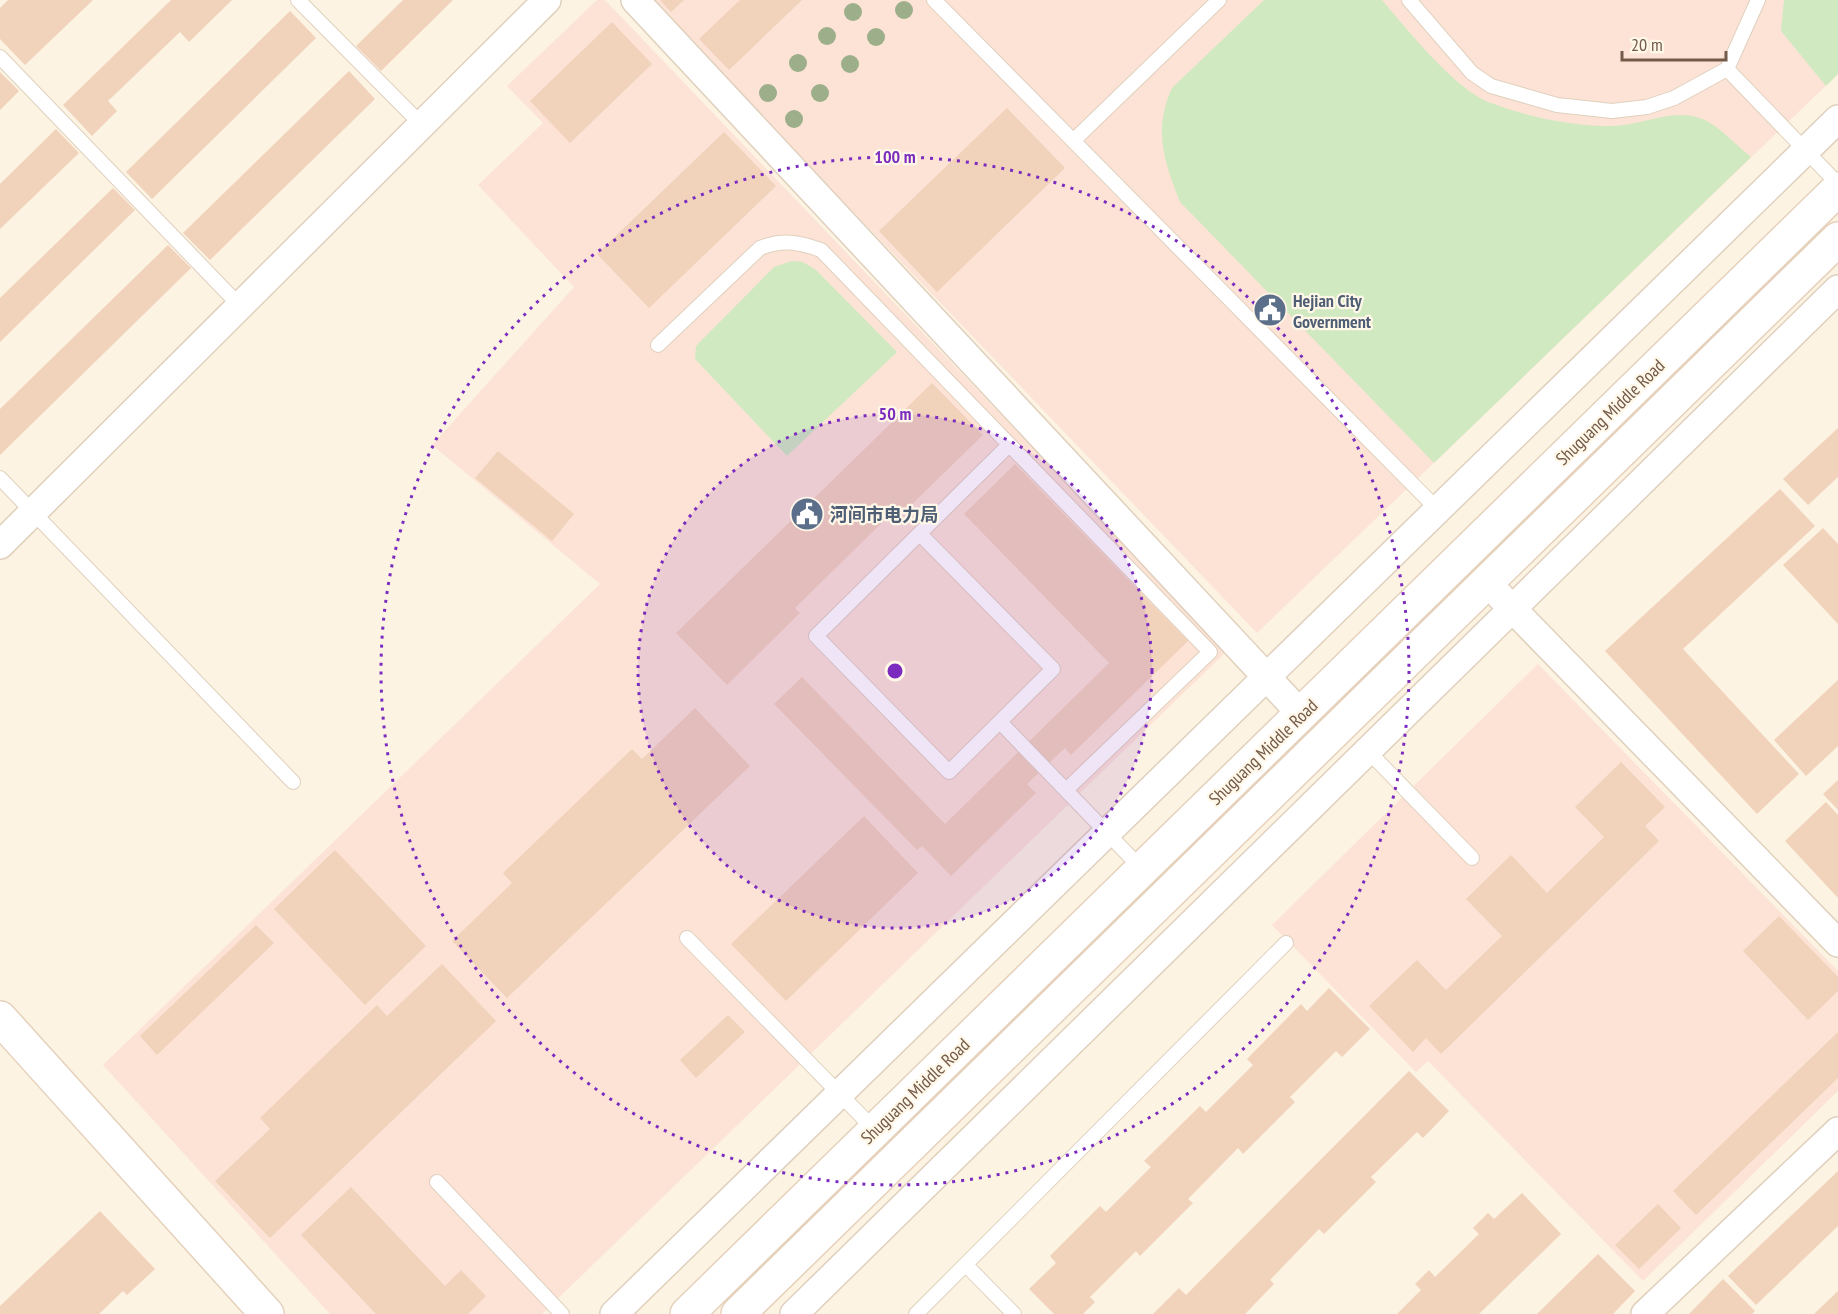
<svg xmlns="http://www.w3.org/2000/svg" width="1838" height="1314" font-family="'PT Sans Narrow','Noto Sans SC',sans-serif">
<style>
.commercial{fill:#fce3d6}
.green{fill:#d0e9c1}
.building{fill:#f1d2bb}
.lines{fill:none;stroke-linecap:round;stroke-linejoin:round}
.lane-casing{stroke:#e0d0be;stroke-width:16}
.street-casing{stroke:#e0d0be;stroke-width:30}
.secondary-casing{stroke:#e5d1bc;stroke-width:36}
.lane{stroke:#fff;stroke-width:14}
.street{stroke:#fff;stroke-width:27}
.secondary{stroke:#fff;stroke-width:33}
.tree{fill:#9daf8a}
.ring{fill:none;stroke:#7b2cbf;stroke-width:3;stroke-dasharray:3 6}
.labels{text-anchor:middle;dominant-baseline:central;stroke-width:4.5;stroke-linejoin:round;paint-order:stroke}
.service-label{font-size:18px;font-weight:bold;fill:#4e5e75;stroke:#fff7e8;text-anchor:start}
.street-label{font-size:18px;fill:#735a49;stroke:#fff7e8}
.centre{fill:#7b2cbf;stroke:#fff7e8;stroke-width:3}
.ring-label{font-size:18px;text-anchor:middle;font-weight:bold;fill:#7b2cbf;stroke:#fff7e8;stroke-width:4.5;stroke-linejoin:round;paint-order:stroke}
</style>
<rect width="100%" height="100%" fill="#fcf3e2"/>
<path class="commercial" d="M597,0H605L1227,651L542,1314H330L103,1065L600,584L432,445L574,287L478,185L543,123L507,86Z
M650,0H1838V74L1257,633Z
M1538,664L1838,971V1091L1643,1281L1428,1061L1416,1072L1272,925Z"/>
<path class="green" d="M1264,0H1382C1407,29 1455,90 1491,103C1528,117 1572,126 1611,126C1643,126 1674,106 1705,120C1721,128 1737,146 1751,157L1434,463L1180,202C1164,162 1153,130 1172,88Z
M1784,0H1838V74L1826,86L1781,31Z
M792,261L803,262L816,270L897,352L787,456L695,359L696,346L774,267Z"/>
<path class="building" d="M8,0H93L25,65L0,39V8Z
M171,0H232L189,42L180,32L108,101L117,111L92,136L63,105Z
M403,0H453L381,71L356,46Z
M660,0H684L671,12Z
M740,0H802L729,70L699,39Z
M290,11L316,38L152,199L126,172Z
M612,22L652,64L570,143L530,101Z
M349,71L375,99L210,260L183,233Z
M0,72L19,91L0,110Z
M1007,108L1065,168L937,292L879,231Z
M56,129L79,153L0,229V184Z
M724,132L776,186L649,308L597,254Z
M113,188L135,210L0,342V298Z
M168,245L191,268L0,455V409Z
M932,383L983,435L902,514L896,509L795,608L800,613L727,685L676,633Z
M1838,428V477L1808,505L1783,479Z
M498,451L574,514L552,541L475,478Z
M1015,464L1188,641L1071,755L1065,748L1027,784L1036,793L951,876L922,846L917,850L774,704L802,677L945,824L1109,663L964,514Z
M1780,489L1815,526L1683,649L1799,774L1757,814L1605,651Z
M1823,528L1838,544V624L1783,565Z
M1838,680V746L1806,776L1774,740Z
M695,708L750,766L507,998L452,941L512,883L503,873L632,749L642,759Z
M1621,762L1665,807L1645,826L1659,841L1441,1054L1426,1038L1413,1052L1369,1006L1417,960L1446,990L1502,936L1466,899L1511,855L1547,893L1604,837L1575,807Z
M1838,780V810L1823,794Z
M1826,802L1838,815V898L1785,841Z
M864,816L918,873L786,1001L731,944Z
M335,850L426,946L365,1005L274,909Z
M1779,916L1838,977V991L1808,1020L1743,951Z
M256,925L274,943L157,1055L140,1036Z
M442,964L496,1021L270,1238L215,1181L270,1129L260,1118L377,1005L387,1016Z
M1329,988L1370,1029L1342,1057L1336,1051L1290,1097L1295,1102L1243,1154L1238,1148L1188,1199L1193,1203L1140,1256L1136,1251L1090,1297L1095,1302L1083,1314H1054L1029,1289L1056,1263L1050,1256L1100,1206L1106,1212L1151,1167L1144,1161L1200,1106L1206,1112L1253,1065L1247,1059L1301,1004L1307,1011Z
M728,1015L745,1032L696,1078L680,1060Z
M1838,1032V1078L1696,1215L1673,1191Z
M1409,1071L1449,1111L1423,1138L1417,1132L1371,1177L1376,1182L1324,1234L1319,1229L1270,1280L1274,1284L1245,1314H1153L1179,1288L1186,1295Z
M1838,1171V1226L1756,1305L1728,1276Z
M351,1187L445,1286L461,1270L486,1296L468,1314H376L301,1235Z
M1522,1193L1561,1234L1479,1314H1397L1421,1290L1415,1284L1429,1270L1435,1277L1479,1234L1473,1228L1488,1213L1494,1219Z
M1658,1204L1681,1228L1639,1269L1615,1245Z
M100,1211L155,1269L127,1295L123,1291L99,1314H0V1306Z
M1598,1254L1635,1291L1613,1314H1537Z
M1723,1279L1755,1311L1752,1314H1689Z
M1838,1291V1314H1814Z"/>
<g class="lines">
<g class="lane-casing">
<path id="lane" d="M298,0L422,125
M934,0L1438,510
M1409,0L1472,73L1491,86L1557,105L1612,111L1647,107L1674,98L1727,69L1758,0
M0,57L240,306
M1727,69L1838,184
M1073,141L1219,0
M658,345L760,248C783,239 798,242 821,250L1210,652L1066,790
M0,478L293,782
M920,534L1053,669L949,772L816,636L1009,445
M1000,722L1142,869
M1368,751L1472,858
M687,938L875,1130
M437,1182L562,1314
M966,1265L1014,1314
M916,1314L1286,943"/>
</g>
<g class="street-casing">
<path id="street" d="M635,0L1301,714
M0,545L547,0
M1500,596L1838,943
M614,1314L1838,119
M794,1314L1838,289
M1645,1314L1838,1131"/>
</g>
<g class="secondary-casing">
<path id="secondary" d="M0,1018L267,1314
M687,1314L1838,189
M738,1314L1838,239"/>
</g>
<use href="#lane" class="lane"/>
<use href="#street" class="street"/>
<use href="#secondary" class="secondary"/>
</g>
<g class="tree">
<circle cx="904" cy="10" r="9"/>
<circle cx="853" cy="12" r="9"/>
<circle cx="827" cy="36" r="9"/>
<circle cx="876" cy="37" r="9"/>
<circle cx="798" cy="63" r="9"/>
<circle cx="850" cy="64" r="9"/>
<circle cx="768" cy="93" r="9"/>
<circle cx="820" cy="93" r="9"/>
<circle cx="794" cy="119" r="9"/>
</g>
<circle cx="895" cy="671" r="257" fill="#7b2cbf" fill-opacity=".12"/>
<g class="ring">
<circle cx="895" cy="671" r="257"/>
<circle cx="895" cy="671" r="514"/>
</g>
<defs>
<g id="civic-disc" transform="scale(1.725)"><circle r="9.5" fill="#5c6f8a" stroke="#fff7e8"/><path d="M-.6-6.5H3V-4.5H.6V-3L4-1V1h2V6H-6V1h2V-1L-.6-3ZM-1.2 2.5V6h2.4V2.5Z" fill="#fff"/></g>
</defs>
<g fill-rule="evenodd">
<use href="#civic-disc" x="1270" y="310"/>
<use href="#civic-disc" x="807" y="514"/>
</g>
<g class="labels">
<g class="service-label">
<text x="1293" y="300">Hejian City<tspan x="1293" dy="21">Government</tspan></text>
<text x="830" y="514">河间市电力局</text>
</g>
<g class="street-label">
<text transform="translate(1610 412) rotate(-44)">Shuguang Middle Road</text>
<text transform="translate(1263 752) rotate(-44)">Shuguang Middle Road</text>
<text transform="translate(915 1091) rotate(-44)">Shuguang Middle Road</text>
</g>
</g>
<circle cx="895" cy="671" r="9" class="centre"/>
<g class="ring-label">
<text x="895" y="163">100 m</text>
<text x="895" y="420">50 m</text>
</g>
<path d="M1622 51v9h104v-9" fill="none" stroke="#735a49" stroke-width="3"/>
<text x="1631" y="51" font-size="18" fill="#735a49" stroke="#fff7e8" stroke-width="4.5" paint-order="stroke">20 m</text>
</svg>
